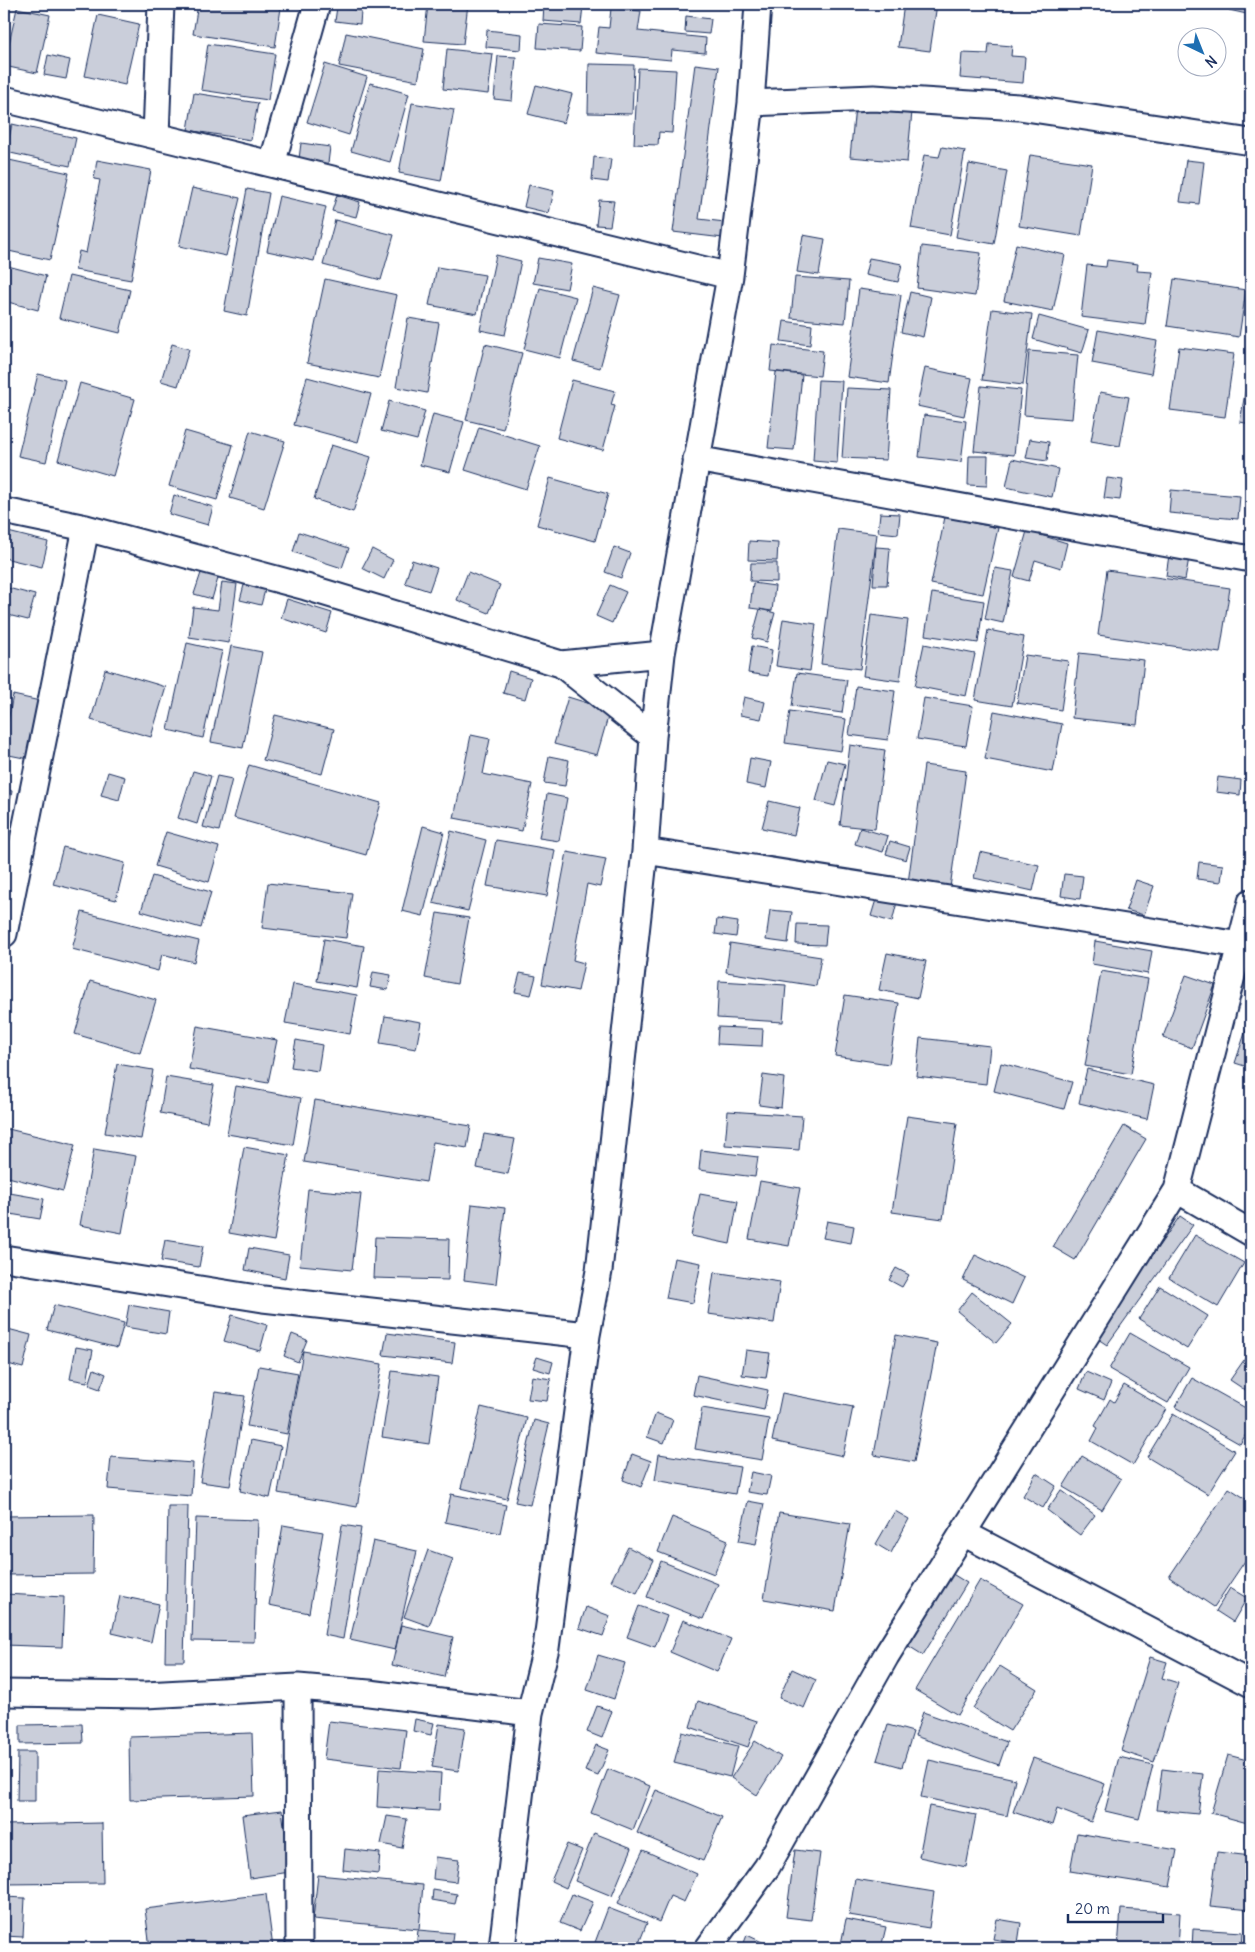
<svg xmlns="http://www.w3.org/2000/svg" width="1255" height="1952" font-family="Delius,sans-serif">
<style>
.building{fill:#caceda;stroke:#1b2f5e}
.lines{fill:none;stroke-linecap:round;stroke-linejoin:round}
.street-casing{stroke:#1b2f5e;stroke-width:29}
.street{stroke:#fff;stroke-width:25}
</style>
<rect width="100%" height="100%" fill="#fff"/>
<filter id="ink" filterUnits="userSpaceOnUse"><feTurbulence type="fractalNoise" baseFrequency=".02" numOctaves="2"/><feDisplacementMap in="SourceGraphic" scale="10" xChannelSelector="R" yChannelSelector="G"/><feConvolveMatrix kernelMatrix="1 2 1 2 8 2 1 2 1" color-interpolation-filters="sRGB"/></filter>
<g filter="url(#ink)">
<path class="building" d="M198,4H251L281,8L275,47L193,34Z
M342,4H383L382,11L341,5Z
M428,4H468L463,44L424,41Z
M544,4L583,6L581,24L543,21Z
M904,4H937L930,51L898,47Z
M1224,4H1251V15L1229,10L1230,5Z
M337,7L361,11L360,24L335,21Z
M17,8L50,15L37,73L4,66Z
M611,8L641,11L638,31L706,38L705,53L672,50L671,60L596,53L599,27L609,28Z
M98,15L139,24L125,85L85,76Z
M686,16L711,19L709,34L685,32Z
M539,24L582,27L580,51L537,48Z
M487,30L522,34L521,50L486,47Z
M346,33L424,49L418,81L339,66Z
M208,44L275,54L268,100L201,90Z
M989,44L1012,46L1011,56L1025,57L1023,83L960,78L962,53L988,54Z
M447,49L493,54L488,94L443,89Z
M48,55L70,60L66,79L44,75Z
M498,56L516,57L512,101L494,99Z
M325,64L367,77L349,135L307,122Z
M589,64L634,65L632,114L588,113Z
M695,64L719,67L699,219L725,222L723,238L673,232Z
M638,68L676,70L672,133L659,132L658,145L634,144Z
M370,83L409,94L390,162L351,151Z
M536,85L572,94L564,123L528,114Z
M194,93L258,103L251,140L188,130Z
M412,103L454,110L441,181L399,173Z
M855,107L912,112L907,162L850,157Z
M12,124L76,138L70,166L6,152Z
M301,143L330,147L327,171L298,167Z
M942,147L965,151L950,235L911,228L924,155L939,157Z
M1030,155L1092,164L1081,236L1019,226Z
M594,157L611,159L608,182L592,180Z
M9,160L69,173L50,260L4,250V184Z
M97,160L151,170L131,280L75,270L79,251L86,253L100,180L94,179Z
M1186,160L1204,162L1199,204L1180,202Z
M969,164L1007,171L994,244L956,237Z
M529,185L554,191L549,213L524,207Z
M192,188L240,198L226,256L179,246Z
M247,189L269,193L247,316L224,311Z
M337,195L360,202L356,217L332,211Z
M279,196L326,207L314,261L267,251Z
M599,200L614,201L610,226L596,225Z
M335,220L394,235L381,280L323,265Z
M803,235L825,239L819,275L797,272Z
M1016,244L1065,255L1053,311L1004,301Z
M922,246L981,253L975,296L917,288Z
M496,255L521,261L505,335L480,330Z
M538,258L572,264L567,289L533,283Z
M869,258L902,264L898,282L865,275Z
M1107,260L1138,264L1137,271L1152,272L1145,325L1081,317L1087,265L1106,267Z
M4,265L46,276L38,310L4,301Z
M437,267L485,275L477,314L429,305Z
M69,276L130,290L120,333L59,318Z
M795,277L849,281L845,323L791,318Z
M325,279L397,295L379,378L307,363Z
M1174,279L1246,290L1239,337L1167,326Z
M540,288L576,297L560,358L524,349Z
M593,288L620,295L600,368L573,361Z
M859,289L901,295L889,383L847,377Z
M910,292L931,297L923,337L901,332Z
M992,309L1032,314L1023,385L982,380Z
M1039,316L1089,330L1082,353L1033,339Z
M408,318L439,323L427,393L396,387Z
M784,321L812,325L810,345L781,341Z
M1098,330L1157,341L1151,374L1092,363Z
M172,344L189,349L178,386L161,381Z
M485,344L522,353L503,429L466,420Z
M773,345L823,351L820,376L770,371Z
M1179,347L1234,354L1225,417L1170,410Z
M1029,351L1078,355L1072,419L1024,415Z
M1251,358V424L1240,422Z
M925,368L972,378L964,416L917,406Z
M4,372L10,374L4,403Z
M776,372L802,375L794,450L768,448Z
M38,374L65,380L46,462L18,456Z
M307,377L371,394L358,442L294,425Z
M572,380L615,391L611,405L615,406L603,450L557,438Z
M818,380L842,381L837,463L813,461Z
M80,383L135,399L113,476L58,460Z
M981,386L1021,390L1014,455L974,451Z
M847,388L891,390L886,460L842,458Z
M1100,392L1129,397L1120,446L1091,441Z
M389,401L425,411L417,440L381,431Z
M433,414L464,422L450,472L420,465Z
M924,415L966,421L961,462L919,457Z
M479,427L540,446L526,489L465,470Z
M185,431L233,445L217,500L169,486Z
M250,431L285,441L264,508L230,498Z
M1030,439L1049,442L1047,461L1026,458Z
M331,445L371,457L353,512L314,499Z
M969,456H988L987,486L968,485Z
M1012,459L1058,469L1052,497L1006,487Z
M550,478L608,494L595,541L537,525Z
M1107,478L1123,480L1120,500L1104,498Z
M1171,490L1240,496L1238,519L1169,513Z
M174,495L213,507L208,525L169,514Z
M880,513L900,514L898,534L878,532Z
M945,517L998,528L983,594L931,584Z
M838,529L877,534L860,669L821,664Z
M4,531L48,542L42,567L4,558Z
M1027,531L1067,543L1061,568L1035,560L1029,581L1014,577Z
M299,532L349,548L342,568L293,552Z
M749,541L778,543L777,561L748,560Z
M614,547L630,553L621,578L605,572Z
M876,547L890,548L887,585H873Z
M372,549L393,560L384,579L362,568Z
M1169,555L1189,558L1185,580L1166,576Z
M412,560L437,568L429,591L405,583Z
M751,563H777V582L750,581Z
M995,568L1013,571L1003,623L985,619Z
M202,570L219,575L212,599L194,594Z
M1107,570L1230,588L1220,653L1098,635Z
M468,572L500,585L489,613L457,600Z
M222,582L237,584L229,643L189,637L193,607L218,610Z
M753,583L775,586L772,611L750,608Z
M244,585L265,590L261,605L240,600Z
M610,585L626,592L612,623L596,616Z
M4,587L35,595L28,620L4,614Z
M932,593L984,601L978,643L925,635Z
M287,599L332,613L326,633L281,618Z
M760,609L775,613L767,642L752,638Z
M871,615L908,620L900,681L863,676Z
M783,619L816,624L810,671L776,666Z
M988,630L1024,637L1012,706L975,700Z
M187,643L222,651L203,738L168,730Z
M924,644L975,654L966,696L915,686Z
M231,646L262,652L243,748L211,742Z
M752,646L772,650L768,676L748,673Z
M1079,653L1144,660L1137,725L1072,718Z
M1025,655L1068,661L1061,710L1017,703Z
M105,669L166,687L151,737L91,720Z
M509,671L531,678L525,699L503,693Z
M797,673L847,680L842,713L792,706Z
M856,686L895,691L888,740L849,735Z
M13,695L40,701L29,759L4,754V741Z
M568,697L610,710L597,755L554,744Z
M744,697L765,702L761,719L740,715Z
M924,698L973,706L966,746L917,739Z
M790,711L846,719L841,751L785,743Z
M994,711L1062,724L1053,772L985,759Z
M275,715L334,729L322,774L263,760Z
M471,735L490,739L483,774L532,784L522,831L454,818Z
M850,745L885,750L875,829L840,825Z
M549,756L569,760L565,786L544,783Z
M750,758L771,762L766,788L746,784Z
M827,760L845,764L835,806L816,801Z
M249,765L381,803L366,855L234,818Z
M924,765L966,771L950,888L908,883Z
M193,771L211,776L197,824L178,818Z
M108,772L125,777L119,800L101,795Z
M217,776L232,779L219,831L203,827Z
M1218,777L1241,780L1240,795L1216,792Z
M4,789L12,791L4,837Z
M547,794L567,798L559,841L539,838Z
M769,801L800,808L794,835L762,828Z
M423,826L444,832L423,916L402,911Z
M860,828L888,836L883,852L855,844Z
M451,831L486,840L468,911L433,903Z
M166,832L219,847L209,882L155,866Z
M496,840L555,850L547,896L487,886Z
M890,841L910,847L906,860L886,854Z
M63,847L125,863L116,900L53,884Z
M567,852L606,859L600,887L587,884L573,960L584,963L578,991L542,984Z
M980,852L1039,865L1033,891L974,878Z
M1199,862L1223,865L1221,882L1197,879Z
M1064,874L1083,876L1080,899L1061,896Z
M152,876L211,892L201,928L141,911Z
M1136,880L1154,886L1144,915L1126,910Z
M268,883L352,893L346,938L262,928Z
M878,893L898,898L892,922L871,916Z
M770,910L792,912L788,943L766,940Z
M82,912L199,941L194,962L162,954L158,971L72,949Z
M437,913L469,918L457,984L425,978Z
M717,919L738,922L736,937L715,934Z
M797,924L827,925L825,945L796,944Z
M324,939L364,946L357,988L317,981Z
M1095,941L1152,951L1148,974L1092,964Z
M730,943L821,957L816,986L726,972Z
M887,953L926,961L918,998L879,990Z
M1101,971L1148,979L1131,1074L1085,1066Z
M373,972L391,975L388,990L370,987Z
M520,973L536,976L531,995L515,992Z
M1186,975L1215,985L1192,1048L1163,1037Z
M90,981L156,1000L140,1053L75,1034Z
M719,981L786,985L783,1022L717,1018Z
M293,984L357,995L350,1034L285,1023Z
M845,995L899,1003L889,1064L835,1056Z
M385,1016L421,1022L416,1049L380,1043Z
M1250,1018L1251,1019V1068L1235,1063Z
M197,1026L277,1040L268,1083L189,1069Z
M718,1027L763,1029L762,1046L717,1044Z
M920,1038L990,1046L986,1084L916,1076Z
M296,1040L322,1045L318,1071L291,1067Z
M1001,1063L1072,1082L1064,1109L994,1091Z
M117,1064L153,1070L141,1139L105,1133Z
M1087,1069L1154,1085L1147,1119L1079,1103Z
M763,1075L784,1078L781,1108L759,1105Z
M166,1077L214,1085L207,1122L160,1113Z
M236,1086L301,1098L293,1145L227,1134Z
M315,1100L471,1126L467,1148L433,1142L426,1182L304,1162Z
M728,1111L802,1116L799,1150L725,1145Z
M907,1116L957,1123L943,1219L892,1212Z
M1124,1126L1146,1139L1075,1260L1053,1247Z
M4,1128L75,1145L63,1191L4,1176Z
M484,1134L515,1139L508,1174L477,1168Z
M244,1147L289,1155L274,1241L229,1233Z
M94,1149L136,1156L122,1233L80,1225Z
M701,1150L758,1157L755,1177L699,1170Z
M760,1181L800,1188L789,1246L749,1239Z
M308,1189L361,1194L352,1270L300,1265Z
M4,1192L44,1199L40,1219L4,1213Z
M700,1194L738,1201L730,1244L691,1236Z
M472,1204L505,1208L496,1284L464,1280Z
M1180,1216L1193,1225L1107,1345L1095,1337Z
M827,1221L854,1226L851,1243L823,1238Z
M1195,1235L1244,1263L1218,1307L1169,1278Z
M375,1237L449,1239L448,1280L373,1278Z
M165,1240L203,1246L199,1267L161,1261Z
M249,1248L289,1255L285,1278L245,1270Z
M975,1255L1024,1278L1012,1304L963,1280Z
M674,1258L701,1263L693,1303L666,1298Z
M896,1268L909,1275L902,1287L889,1280Z
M714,1272L780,1282L774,1323L708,1314Z
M1160,1286L1208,1316L1187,1349L1139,1319Z
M972,1292L1012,1324L996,1343L957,1311Z
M54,1305L124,1323L117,1348L47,1330Z
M129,1305L169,1312L166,1334L125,1327Z
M232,1315L267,1325L260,1351L224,1341Z
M4,1328L31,1335L23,1368L4,1363Z
M387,1333L455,1342L452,1363L383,1355Z
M1130,1333L1189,1367L1168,1403L1109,1369Z
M292,1334L307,1340L298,1362L284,1356Z
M896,1335L937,1343L914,1462L874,1455Z
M76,1347L93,1350L87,1382L70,1379Z
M746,1350L770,1353L766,1378L742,1375Z
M1251,1350V1394L1230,1380Z
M303,1351L382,1364L357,1507L278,1493Z
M537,1357L553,1362L550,1373L533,1368Z
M259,1366L298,1373L287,1434L247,1426Z
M94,1369L106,1374L100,1389L89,1385Z
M392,1371L438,1377L429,1444L382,1437Z
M1086,1372L1111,1383L1104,1400L1079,1389Z
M697,1375L768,1390L764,1410L693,1395Z
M532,1376L551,1379L547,1401L528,1399Z
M1192,1378L1251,1411V1426L1240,1444L1175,1407Z
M1124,1385L1166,1409L1133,1465L1091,1441L1098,1428L1095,1426L1110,1399L1114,1402Z
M215,1392L245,1396L230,1486L200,1482Z
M782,1393L853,1407L843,1456L772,1441Z
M481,1407L527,1418L507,1499L461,1488Z
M702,1408L769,1419L762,1460L695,1449Z
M656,1413L673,1420L664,1443L647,1437Z
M1173,1414L1235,1451L1208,1494L1147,1457Z
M534,1420L549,1424L530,1505L515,1502Z
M251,1440L281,1446L270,1498L240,1491Z
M632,1454L651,1461L641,1487L623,1480Z
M659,1454L740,1467L735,1494L655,1480Z
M1082,1456L1121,1479L1102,1510L1063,1487Z
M111,1457L193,1463L191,1496L108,1489Z
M751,1472L771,1476L767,1495L747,1492Z
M1036,1473L1056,1486L1043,1508L1023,1496Z
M1229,1488L1251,1502V1552L1214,1607L1169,1577Z
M1061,1490L1095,1515L1080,1535L1047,1510Z
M451,1494L506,1505L500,1533L445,1522Z
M748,1501L764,1504L756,1544L739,1541Z
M168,1506H188L184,1661H165Z
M895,1511L909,1519L891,1553L876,1544Z
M779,1513L850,1524L835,1611L764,1599Z
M94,1515L93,1574L4,1575V1516Z
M672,1517L728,1540L714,1574L658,1552Z
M196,1518L258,1520L254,1642L192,1641Z
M283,1525L323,1532L309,1613L269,1605Z
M342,1525L361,1528L343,1639L324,1635Z
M373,1541L417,1551L395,1650L350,1640Z
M628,1547L654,1560L637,1593L611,1581Z
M428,1550L453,1559L429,1626L404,1617Z
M661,1561L718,1584L703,1619L647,1597Z
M951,1573L967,1583L923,1655L907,1645Z
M980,1580L1023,1604L958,1715L915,1690Z
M1230,1588L1247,1598L1233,1622L1216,1611Z
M4,1594L64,1597L62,1647L4,1645Z
M120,1596L159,1604L151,1642L112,1633Z
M639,1606L667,1616L655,1647L627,1637Z
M586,1607L610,1616L603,1636L579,1628Z
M683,1620L731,1639L717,1672L670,1652Z
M401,1625L453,1637L444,1677L392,1665Z
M598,1655L625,1663L614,1699L587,1690Z
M1150,1657L1167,1662L1162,1678L1178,1683L1154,1762L1121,1751Z
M1000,1666L1037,1689L1010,1731L973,1708Z
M792,1669L816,1680L804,1708L779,1698Z
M698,1701L757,1721L748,1747L690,1727Z
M597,1706L612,1711L602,1738L587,1732Z
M923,1712L1007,1742L999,1765L915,1736Z
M415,1719L434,1723L431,1735L413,1731Z
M329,1721L406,1730L401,1768L324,1759Z
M82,1724L83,1743L20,1744V1725Z
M439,1724L465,1728L458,1771L432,1767Z
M4,1725H10L8,1801H4Z
M888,1725L913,1732L902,1767L877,1760Z
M682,1732L738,1746L730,1777L674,1763Z
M252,1733L254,1796L130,1800L129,1737Z
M755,1741L781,1757L757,1795L731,1778Z
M596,1745L609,1750L598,1776L585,1771Z
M18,1752H35V1801H17Z
M1228,1755L1251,1761V1824L1211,1813Z
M1119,1757L1153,1765L1139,1819L1105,1811Z
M1033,1758L1105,1784L1091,1822L1057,1809L1052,1825L1013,1812Z
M929,1760L1015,1779L1007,1816L921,1797Z
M379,1769L441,1773L439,1811L377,1807Z
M608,1769L650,1786L633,1830L591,1813Z
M1162,1769L1203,1774L1198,1814L1157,1810Z
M656,1790L722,1817L703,1861L637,1833Z
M929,1806L976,1815L966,1867L919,1857Z
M282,1810L290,1872L250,1878L242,1815Z
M387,1816L407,1819L402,1848L381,1844Z
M102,1823L103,1883L4,1884V1825Z
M594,1833L632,1848L612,1896L575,1881Z
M1077,1833L1177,1850L1170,1887L1070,1871Z
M567,1844L582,1850L566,1888L551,1881Z
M345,1849L380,1853L378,1874L343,1870Z
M643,1850L697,1874L684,1902L670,1896L659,1922L618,1903Z
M795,1850L820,1853L811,1920L786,1917Z
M1217,1852L1251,1856V1910L1210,1906Z
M435,1857L459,1860L456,1882L433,1879Z
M318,1875L423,1885L419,1929L313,1919Z
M855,1879L934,1892L929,1928L849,1915Z
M433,1890L457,1894L455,1904L432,1900Z
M266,1894L273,1948H150L145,1909Z
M572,1894L593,1902L580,1931L560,1923Z
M4,1897L25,1898L23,1937L4,1936Z
M608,1908L647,1923L637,1948H602L594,1945Z
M1121,1909L1180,1913L1178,1948H1118Z
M846,1919L886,1927L881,1948H864L841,1944Z
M997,1919L1021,1923L1018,1943L993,1939Z
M1193,1929L1243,1932L1242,1948H1192Z
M418,1930L453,1933L451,1948H416Z
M747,1935L775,1948H742Z
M4,1943L49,1944V1948H4Z"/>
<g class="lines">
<g class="street-casing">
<path id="street" d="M4,99L730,276
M751,103L874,98L1019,107L1251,142
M156,136L161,4
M272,164L317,4
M696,459L1251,559
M4,511L86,528L306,587L561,664L653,737
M561,664L662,654
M645,851L1240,945
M4,934L86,528
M1177,1190L1251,1233
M4,1258L263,1299L587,1335
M963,1533L1251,1684
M298,1687L299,1948
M4,1693L145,1695L298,1687L369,1693L530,1713
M502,1948L530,1713L546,1648L587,1335L599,1271L645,851L653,737L662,654L730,276L751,103L758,4
M708,1948L767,1867L886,1656L1177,1190L1251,902"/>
</g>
<use href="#street" class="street"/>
</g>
</g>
<rect width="1255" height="1952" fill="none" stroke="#fff" stroke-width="20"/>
<rect x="10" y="10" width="1235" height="1932" fill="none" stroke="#1b2f5e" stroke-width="2" filter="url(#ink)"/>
<g transform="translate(1202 52) rotate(137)"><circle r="24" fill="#ffffff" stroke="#a4acbf"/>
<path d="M0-4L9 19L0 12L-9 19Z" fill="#1f6fb2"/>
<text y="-8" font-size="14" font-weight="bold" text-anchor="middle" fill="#1b2f5e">N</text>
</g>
<path d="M1068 1914v8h95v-8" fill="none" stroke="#1b2f5e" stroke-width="2.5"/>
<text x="1075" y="1914" font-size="15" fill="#1b2f5e" stroke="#ffffff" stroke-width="4" paint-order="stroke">20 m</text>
</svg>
